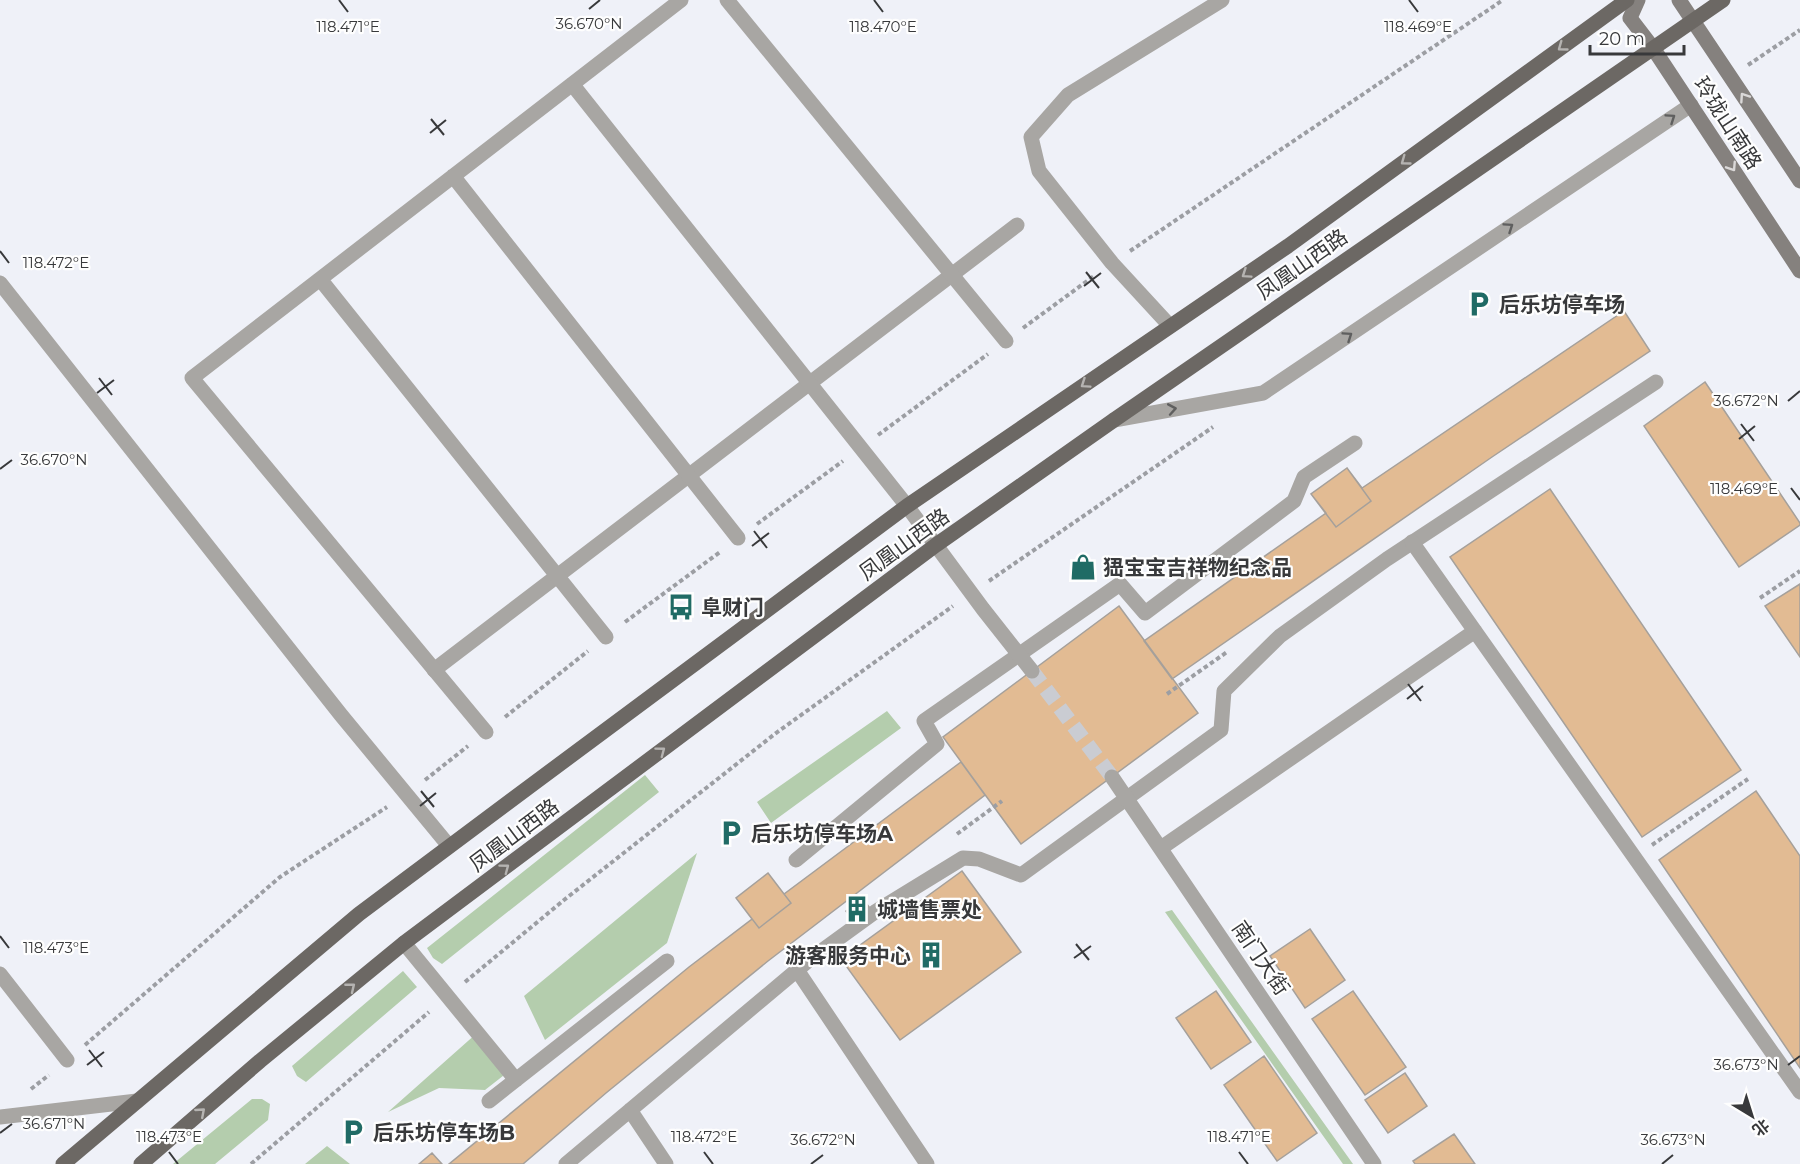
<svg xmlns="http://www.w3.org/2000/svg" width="1800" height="1164" font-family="Montserrat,'Noto Sans SC',sans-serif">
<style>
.green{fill:#b4cdad}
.building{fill:#e2bb93;stroke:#a5a09b;stroke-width:1.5}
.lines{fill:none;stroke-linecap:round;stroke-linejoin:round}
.pedestrian-tunnel{stroke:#caccd2;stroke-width:15;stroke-dasharray:15 8;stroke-linecap:butt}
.path{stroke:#9c9ea3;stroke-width:4;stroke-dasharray:4.5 3;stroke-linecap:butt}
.service{stroke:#a8a6a3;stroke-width:15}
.pedestrian{stroke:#a8a6a3;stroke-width:15}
.minor{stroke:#a8a6a3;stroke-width:15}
.secondary{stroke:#85817e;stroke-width:15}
.primary{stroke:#6c6864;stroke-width:15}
.oneway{stroke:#b5b3b1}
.oneway2{stroke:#dad8d8}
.oneway3{stroke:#5f5f5f}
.ticks{fill:none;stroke:#38393b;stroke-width:2}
.labels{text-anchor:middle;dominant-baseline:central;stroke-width:4.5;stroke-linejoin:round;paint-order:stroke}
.street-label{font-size:21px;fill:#38393b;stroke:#fefefe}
.poi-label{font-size:21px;font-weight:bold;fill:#38393b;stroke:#fefefe;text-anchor:start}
.ticks-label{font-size:15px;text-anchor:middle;fill:#38393b;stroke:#fefefe;stroke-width:4.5;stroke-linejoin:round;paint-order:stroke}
</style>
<rect width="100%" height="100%" fill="#eff1f8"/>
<path class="green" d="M887,711L901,728L771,823L757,802Z
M645,775L659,792L442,964L433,958L427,948Z
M697,853L667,943L545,1040L524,996Z
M1172,910L1353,1164H1343L1165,912Z
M403,971L417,987L306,1082L297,1076L292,1066Z
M477,1033L508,1072L485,1090L439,1088L388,1112Z
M252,1099H262L270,1104L268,1120L215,1164H173Z
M327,1146L350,1164H305Z"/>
<path class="building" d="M1624,311L1650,351L1492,457L1172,679L1144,641L1326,513L1311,494L1347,468L1362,488Z
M1705,382L1800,523V525L1739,567L1644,426Z
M1347,468L1371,501L1336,527L1311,494Z
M1550,489L1741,770L1642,837L1450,557Z
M1800,584V657L1765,606Z
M1119,606L1198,713L1021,844L943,737Z
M961,762L985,795L768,961L606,1093L523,1164H449L689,967L752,919L736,898L768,873L784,894Z
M1756,791L1800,856V1068L1659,860Z
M962,871L1021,952L900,1040L841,959Z
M768,873L791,903L759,928L736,898Z
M862,898L869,907L853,920L846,911Z
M1310,929L1345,980L1305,1008L1270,956Z
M1216,991L1251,1042L1211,1069L1176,1018Z
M1353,991L1406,1067L1365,1095L1312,1019Z
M1264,1056L1317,1133L1277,1161L1224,1085Z
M1405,1073L1427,1106L1388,1133L1365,1100Z
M1454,1134L1475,1164H1415L1413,1161Z
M432,1153L442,1164H419Z
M432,1153L442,1164H419Z"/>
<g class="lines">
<path class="pedestrian-tunnel" d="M1032,671L1112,777"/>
<path class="path" d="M1748,65L1800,30
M1130,251L1503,0
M1023,328L1094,276
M878,435L988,354
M757,524L843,461
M989,581L1213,427
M1760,598L1800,571
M625,622L720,552
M1167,694L1227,652
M505,717L588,651
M425,780L468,746
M957,834L1002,801
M1652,845L1748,779
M465,982L564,900L776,733L953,606
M85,1045L280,877L387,807
M31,1089L49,1075
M251,1164L429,1012"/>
<path class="service" d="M0,283L341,715L449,846
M1170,326L1112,263L1039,171L1031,137L1068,95L1222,0
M434,670L1017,225
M796,860L937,744L924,721L1120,584L1145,613L1294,501L1304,477L1355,443
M404,943L516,1080
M797,970L927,1164
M489,1101L667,961
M630,1110L666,1164
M566,1164L809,960L875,912L963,858L979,859L1021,875L1221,730L1224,691L1280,636L1387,559L1656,382"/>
<path class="pedestrian" d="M1412,542L1800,1092
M1112,777L1374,1164
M1161,848L1475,631"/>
<path class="minor" d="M727,0L1006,341
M572,84L907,506L983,609L1032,671
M453,176L738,538
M320,279L606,637
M1114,420L1263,393L1691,105
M486,732L192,378L681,0
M0,974L67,1060
M0,1117L137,1101"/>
<path class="secondary" d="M1638,0L1630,18L1653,48L1800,271
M1679,0L1800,181"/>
<path class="primary" d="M63,1164L359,914L533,784L907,506L1288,246L1627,0
M141,1164L260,1061L404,943L936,545L1114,420L1723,0"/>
</g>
<defs><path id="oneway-chevron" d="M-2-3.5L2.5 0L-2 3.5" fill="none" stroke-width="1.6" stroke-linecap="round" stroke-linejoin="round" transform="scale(1.5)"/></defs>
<g class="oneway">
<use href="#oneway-chevron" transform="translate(1562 47) rotate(144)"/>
<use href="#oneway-chevron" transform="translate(1405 161) rotate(144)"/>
<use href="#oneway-chevron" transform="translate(1246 274) rotate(146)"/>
<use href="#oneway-chevron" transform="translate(1085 384) rotate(146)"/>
<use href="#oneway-chevron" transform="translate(661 751) rotate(-37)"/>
<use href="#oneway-chevron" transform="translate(505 868) rotate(-37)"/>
<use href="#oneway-chevron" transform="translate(351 987) rotate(-39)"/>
<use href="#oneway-chevron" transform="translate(201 1112) rotate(-41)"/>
</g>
<g class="oneway2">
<use href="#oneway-chevron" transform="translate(1744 97) rotate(-124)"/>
<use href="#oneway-chevron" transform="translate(1732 167) rotate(57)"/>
</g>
<g class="oneway3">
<use href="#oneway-chevron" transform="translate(1671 118) rotate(-34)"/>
<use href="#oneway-chevron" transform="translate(1509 227) rotate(-34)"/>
<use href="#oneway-chevron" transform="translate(1348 336) rotate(-34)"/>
<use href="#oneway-chevron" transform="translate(1172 409) rotate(-10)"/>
</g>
<path class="ticks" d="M339,0L348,12M874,0L883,12M1409,0L1418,12M589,9L600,0M431,119L444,135M430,133L446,120M0,251L9,263M1086,272L1099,288M1084,286L1101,273M99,378L112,395M97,393L114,380M1788,401L1800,391M1741,424L1754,441M1739,439L1755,426M0,469L12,460M1791,488L1800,500M754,531L767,548M752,546L769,533M1408,684L1421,701M1407,699L1423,686M421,791L434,807M420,806L436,793M0,936L9,948M1076,944L1089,960M1074,958L1091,946M89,1050L102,1067M87,1065L104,1052M1788,1065L1800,1056M0,1133L12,1124M169,1152L178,1164M704,1152L713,1164M1239,1152L1248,1164M811,1164L823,1155M1662,1164L1673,1155"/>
<defs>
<g id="parking-bare" transform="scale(2.07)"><path d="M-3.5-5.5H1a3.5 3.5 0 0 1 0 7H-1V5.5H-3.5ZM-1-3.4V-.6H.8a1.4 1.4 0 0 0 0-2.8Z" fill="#206b65" stroke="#fefefe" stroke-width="2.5" paint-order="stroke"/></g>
<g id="shop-bare" transform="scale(2.07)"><path d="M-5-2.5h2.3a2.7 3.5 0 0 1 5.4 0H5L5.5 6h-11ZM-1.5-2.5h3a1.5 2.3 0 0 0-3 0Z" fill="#206b65" stroke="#fefefe" stroke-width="2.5" paint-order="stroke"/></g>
<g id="bus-bare" transform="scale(2.07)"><path d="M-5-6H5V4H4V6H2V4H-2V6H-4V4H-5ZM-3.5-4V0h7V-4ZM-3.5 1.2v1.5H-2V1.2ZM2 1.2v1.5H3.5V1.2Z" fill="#206b65" stroke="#fefefe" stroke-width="2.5" paint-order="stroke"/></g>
<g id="building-bare" transform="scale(2.07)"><path d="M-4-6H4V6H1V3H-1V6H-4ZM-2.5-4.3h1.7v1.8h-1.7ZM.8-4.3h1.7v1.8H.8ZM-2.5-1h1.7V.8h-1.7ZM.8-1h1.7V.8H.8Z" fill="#206b65" stroke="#fefefe" stroke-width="2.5" paint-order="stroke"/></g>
</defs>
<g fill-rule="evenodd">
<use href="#parking-bare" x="1479" y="304"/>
<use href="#shop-bare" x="1083" y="567"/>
<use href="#bus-bare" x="681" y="607"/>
<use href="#parking-bare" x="731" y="833"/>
<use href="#building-bare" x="857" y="909"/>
<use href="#building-bare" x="931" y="955"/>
<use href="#parking-bare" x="353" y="1132"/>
</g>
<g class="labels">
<g class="street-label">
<text transform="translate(1728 123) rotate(57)">玲珑山南路</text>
<text transform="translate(1302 264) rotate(-35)">凤凰山西路</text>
<text transform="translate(904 544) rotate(-36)">凤凰山西路</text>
<text transform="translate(514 835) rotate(-37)">凤凰山西路</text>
<text transform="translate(1261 958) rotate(56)">南门大街</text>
</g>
<g class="poi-label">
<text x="1499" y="304">后乐坊停车场</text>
<text x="1103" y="567">峱宝宝吉祥物纪念品</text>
<text x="701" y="607">阜财门</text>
<text x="751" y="833">后乐坊停车场A</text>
<text x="877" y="909">城墙售票处</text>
<text x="911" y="955" text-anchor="end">游客服务中心</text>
<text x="373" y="1132">后乐坊停车场B</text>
</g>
</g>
<g class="ticks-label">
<text x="589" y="29">36.670°N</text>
<text x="348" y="32">118.471°E</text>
<text x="883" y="32">118.470°E</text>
<text x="1418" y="32">118.469°E</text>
<text x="56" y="268">118.472°E</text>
<text x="1746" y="406">36.672°N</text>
<text x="54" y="465">36.670°N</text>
<text x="1744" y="494">118.469°E</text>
<text x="56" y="953">118.473°E</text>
<text x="1746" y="1070">36.673°N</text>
<text x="54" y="1129">36.671°N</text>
<text x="169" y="1142">118.473°E</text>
<text x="704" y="1142">118.472°E</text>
<text x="1239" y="1142">118.471°E</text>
<text x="823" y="1145">36.672°N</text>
<text x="1673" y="1145">36.673°N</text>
</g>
<g transform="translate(1752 1116) rotate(142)" stroke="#fefefe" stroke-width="4.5" paint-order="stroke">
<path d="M0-4.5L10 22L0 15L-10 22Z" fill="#38393b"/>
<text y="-9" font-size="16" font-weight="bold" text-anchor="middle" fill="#38393b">北</text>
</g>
<path d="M1590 45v9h94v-9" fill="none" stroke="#38393b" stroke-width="3"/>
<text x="1599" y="45" font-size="18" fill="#38393b" stroke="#fefefe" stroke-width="4.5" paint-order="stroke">20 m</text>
</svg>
